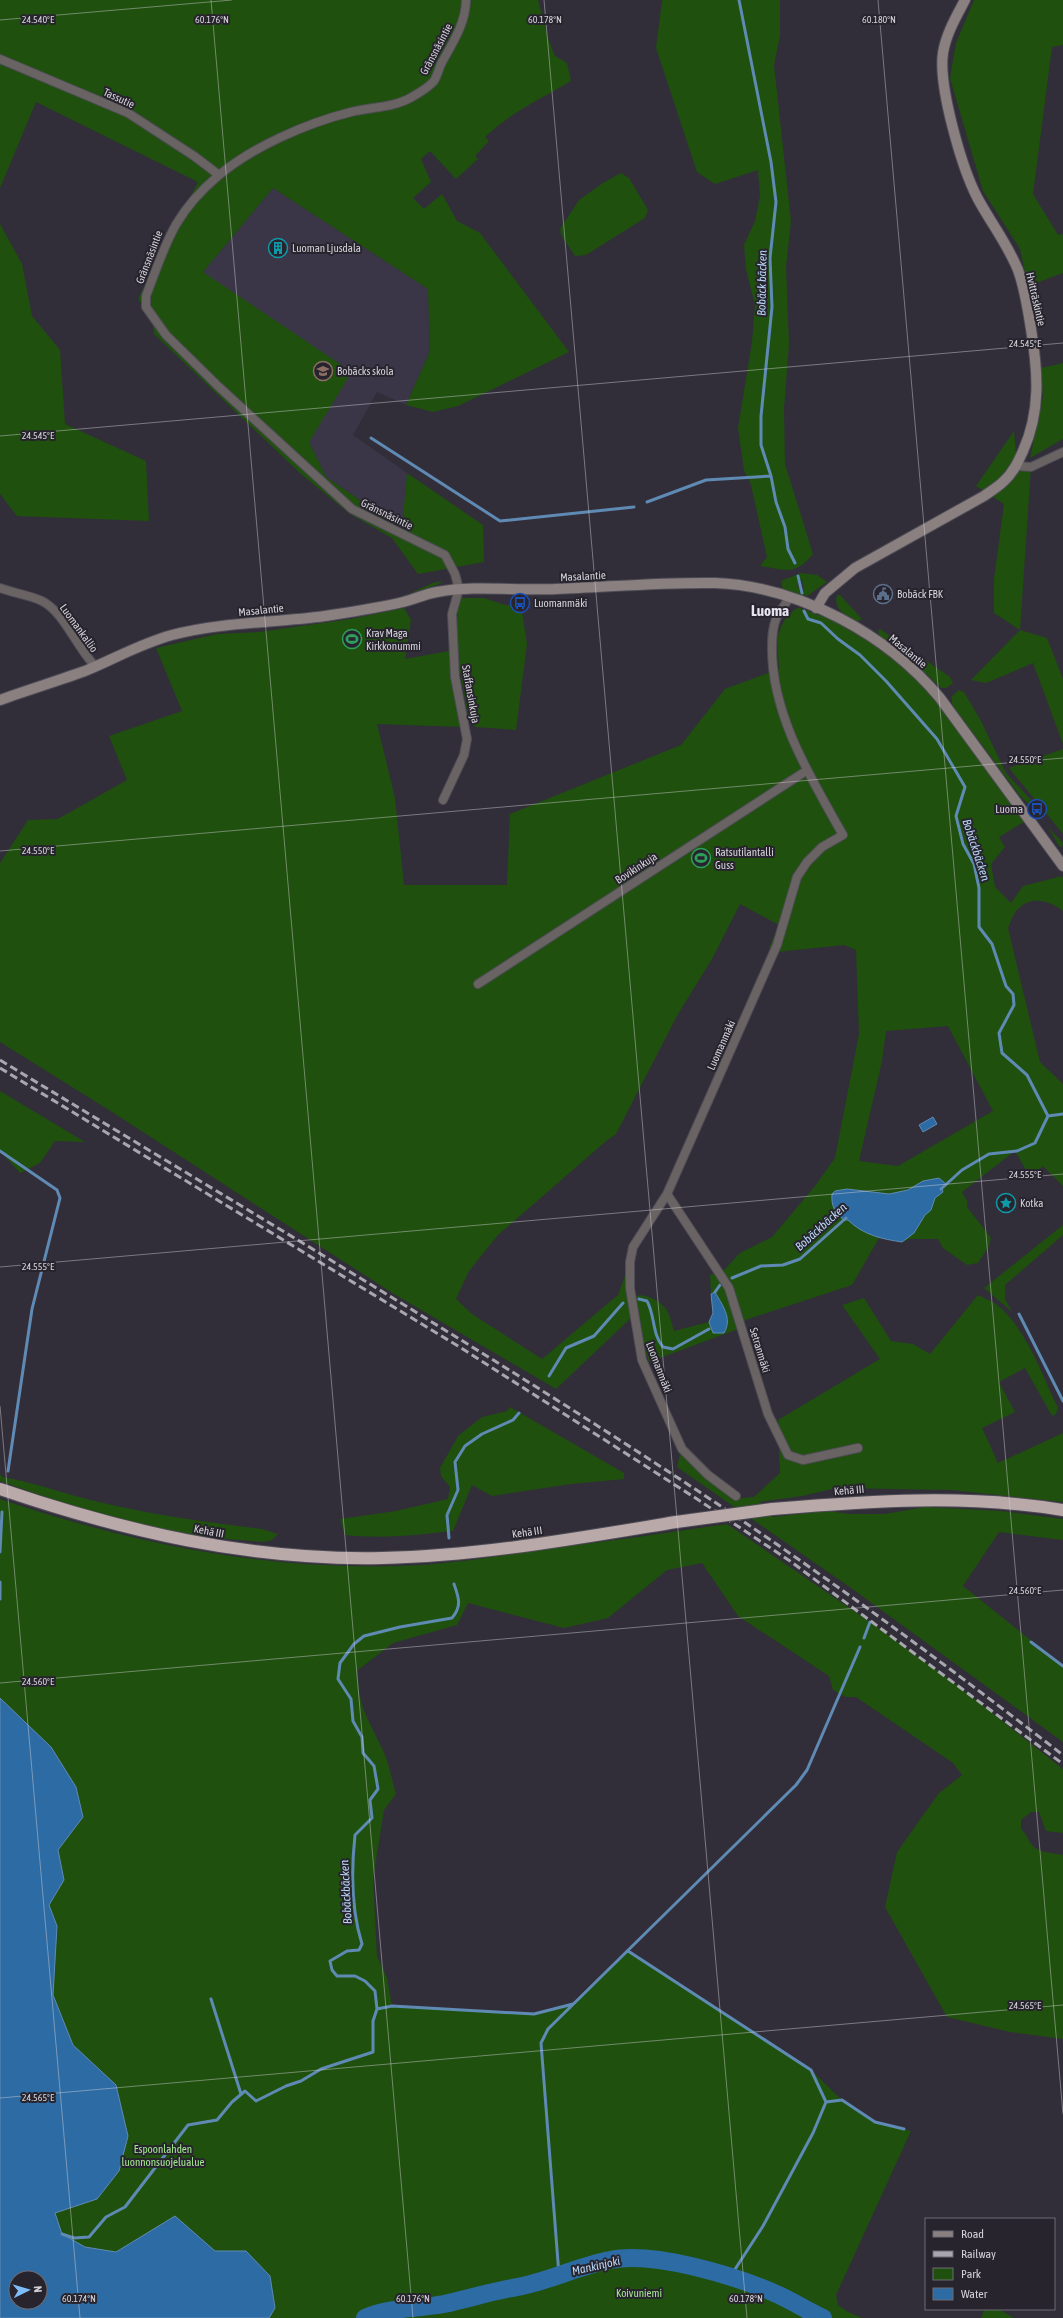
<svg xmlns="http://www.w3.org/2000/svg" width="1063" height="2318" font-family="'Asap Condensed',sans-serif">
<style>
.built{fill:#3b3647}
.green{fill:#1f500e;fill-rule:evenodd}
.water{fill:#2d6ba4;stroke:#5f8ab4;fill-rule:evenodd}
.lines{fill:none;stroke-linecap:round;stroke-linejoin:round}
.stream{stroke:#5f8ab4;stroke-width:3}
.river{stroke:#2d6ba4;stroke-width:18}
.street-casing{stroke:#4e4c56;stroke-width:10}
.secondary-casing{stroke:#4e4c56;stroke-width:12}
.highway-casing{stroke:#4e4c56;stroke-width:14}
.street{stroke:#6a6363;stroke-width:8}
.secondary{stroke:#8b8080;stroke-width:10}
.highway{stroke:#baa9a9;stroke-width:12}
.rail{stroke:#a8a6ae;stroke-width:3;stroke-dasharray:8 4;stroke-linecap:butt}
.highway-bridge-casing{stroke:#4e4c56;stroke-width:14;stroke-linecap:butt}
.highway-bridge{stroke:#baa9a9;stroke-width:12}
.ticks{fill:none;stroke:#d4d2d9;stroke-width:1;stroke-opacity:0.45}
.labels{text-anchor:middle;dominant-baseline:central;stroke-width:4;stroke-linejoin:round;paint-order:stroke}
.street-label{font-size:11px;fill:#d4d2d9;stroke:#27242e}
.poi-label{font-size:11px;fill:#d4d2d9;stroke:#27242e;text-anchor:start}
.park-label{font-size:11px;fill:#a2e88e;stroke:#27242e}
.water-label{font-size:12px;font-style:italic;fill:#b8d7f7;stroke:#27242e}
.district-label{font-size:15px;font-weight:bold;fill:#e6e2f0;stroke:#27242e}
.ticks-label{font-size:10px;text-anchor:middle;fill:#d4d2d9;stroke:#27242e;stroke-width:4;stroke-linejoin:round;paint-order:stroke}
</style>
<rect width="100%" height="100%" fill="#312e39"/>
<path class="built" d="M273,188L428,289L430,351L406,405L377,392L353,435L407,473L403,529L326,477L309,442L203,272Z"/>
<path class="green" d="M0,0H538L549,41L555,56L567,63L571,81C539,100 513,111 485,137L489,141L475,156L478,159L456,179L430,151L421,159L431,182L413,198L424,209L442,194L457,221L480,233L569,352L458,406L433,412L406,405L430,351L428,289L273,188L203,272L346,368L348,378L309,442L326,477L402,529L407,473L483,525L484,562L418,574L392,538L350,514L301,474L154,334L152,317L138,299L198,182L36,102L0,188Z
M662,0H780V36L774,65L791,221L786,267L789,344L784,408L785,464L813,554C795,576 786,570 760,566L767,557L751,485L744,470L738,428L752,342L755,305L746,269L744,245L755,221L760,196L758,170L715,184L697,172L656,48Z
M974,0H1063V45L1052,47L1033,194L1058,235L1063,234V273L1028,286L1020,249L983,191L950,78L956,43Z
M621,173L629,178L648,210L645,218L586,255L575,256L561,235L560,229L579,200L603,183Z
M0,224L22,264L32,316L60,350L65,424L146,461L149,521L17,516L0,494Z
M1063,363V439L1030,458L1043,397L1041,368Z
M1014,431L1017,466L1031,467L1020,630L1047,638L1063,679V744L1033,663L986,683L971,680L1020,630L994,613V579L1004,504L976,486Z
M801,573L817,575L827,582L807,596L783,590L781,581ZM799,579H802L804,593L798,587Z
M443,581L437,585L406,595L433,583Z
M837,595H840L861,618V620L856,621C846,615 833,610 837,595Z
M460,598H484L505,605H521L527,644L516,730L476,727L469,721C462,681 451,637 460,598Z
M404,608L411,620L405,659L449,651L462,727L377,724L395,798L404,885H507L510,814L681,745L725,689L779,669C779,660 776,647 778,637C780,626 789,609 800,608L832,620L871,643L915,677L949,718L1024,822L999,837L1005,847L991,864L995,887L1011,903L1023,886L1062,876L1063,878V911C1051,901 1031,895 1018,909C1013,913 1011,922 1008,928L1040,1062L1063,1084V1186L1043,1166L1030,1177L1015,1151L962,1192L967,1201V1207L991,1238L989,1246L978,1263L967,1265L943,1248L938,1239H910L902,1242L879,1238L852,1285L745,1320L738,1329L649,1362L642,1340L636,1296C645,1293 660,1301 666,1309C670,1315 672,1324 674,1331L709,1322L713,1333L715,1292L711,1294L710,1275L724,1270L740,1253L772,1237L815,1186L835,1158L859,1034L856,950L844,945L776,952L769,948L779,925L740,904L712,959L678,1014L616,1134L605,1142L498,1235L469,1271L456,1299L472,1314L542,1359L618,1295L626,1273L631,1318L556,1389L394,1294L112,1112L0,1042V863L28,820L58,819L127,780L109,736L182,711L156,648L217,634L259,632L351,619ZM948,1026L993,1111L898,1166L859,1161L882,1061L886,1031Z
M880,629L950,677L953,683L946,688H941L906,654L879,635L878,631Z
M959,690L964,692L981,721L1006,773L1032,801L1035,805L1033,808L1020,796L953,706L951,697Z
M1063,749V834L1009,768Z
M1048,827L1063,843L1062,847L1059,846Z
M0,1091L85,1142L55,1141L40,1163L20,1173L0,1151Z
M1063,1225V1235L1005,1285V1299L1012,1312L984,1288Z
M978,1295C984,1298 992,1301 997,1305C1025,1326 1043,1377 1058,1408L1056,1414L1052,1416L1025,1368L999,1382L1015,1412L982,1428L998,1463L1063,1433V1502L951,1490L836,1488L802,1496L759,1502L773,1517L826,1511L851,1514H884L926,1507L1000,1511L1063,1519V1540L999,1532L963,1586L1063,1666V1742L851,1588L677,1467L680,1454L705,1478L734,1499L754,1497L780,1473L778,1420L880,1359L842,1305L864,1298L891,1341L913,1344L930,1354Z
M510,1407L624,1473V1479L571,1484L492,1496L472,1485L453,1531C417,1535 381,1539 345,1535L340,1519L396,1511L448,1499L450,1487L441,1476L440,1468L458,1436L482,1417L507,1411Z
M0,1474L2,1477C35,1482 66,1495 99,1502C153,1515 207,1522 262,1529L278,1534C275,1537 273,1540 269,1541C260,1543 247,1540 239,1540C159,1534 75,1508 0,1481Z
M0,1499C127,1542 261,1570 396,1566C445,1565 492,1557 540,1550C603,1542 665,1533 727,1524L870,1622L954,1683L1063,1769V1833L1046,1831L1039,1812H1031L1021,1820V1829C1027,1834 1027,1839 1032,1845C1039,1853 1053,1853 1063,1855V2039L1010,2032L947,2017L885,1907L897,1852L939,1793L962,1775L953,1763L856,1697H846L833,1690L829,1676L738,1616L702,1563L667,1570L608,1618L564,1628L468,1603L457,1625L393,1643L358,1670C357,1709 371,1722 385,1755C390,1767 392,1781 396,1794L384,1810L373,1879L377,1956L387,1978L392,2006L535,2014L574,2003L628,1951L811,2070L842,2100L875,2122L911,2131L836,2295L838,2305L848,2312L862,2318H0ZM16,2278H40V2302H16Z
M985,2309H998L1014,2318H981Z"/>
<path class="water" d="M933,1117L937,1124L923,1132L919,1125Z
M939,1178L946,1184L942,1188L943,1192L935,1198L931,1210L925,1215L914,1233L902,1242C882,1239 863,1235 848,1220H844C835,1213 831,1206 832,1194L835,1191L847,1189L889,1194L908,1190L923,1181Z
M715,1292C722,1305 733,1318 724,1333H713L709,1322L713,1313L711,1294Z
M0,1698L51,1747L76,1787L83,1817L58,1850L64,1880L49,1905L57,1926L53,1995L73,2045L116,2085L128,2136L119,2171L97,2199L55,2213L62,2234L85,2247L116,2252L175,2216L215,2251H246L270,2276L275,2308L269,2318H0ZM16,2278H40V2302H16Z"/>
<g class="lines">
<path class="stream" d="M739,0L771,162L776,202L770,258L772,307L761,416V445L771,476L776,502L785,527L788,549L795,563
M371,438L500,521L634,507
M647,502L706,480L771,476
M798,576L802,593
M804,611L808,619L821,623L838,639L860,655L886,681L937,739L965,787L956,816L963,844L974,864L979,888V927L992,944L1006,986L1013,994L1014,1005L999,1033L1002,1053L1027,1075L1048,1116L1035,1143L1017,1151L989,1154L962,1170L941,1189
M1048,1116L1063,1114
M0,1151L57,1190L60,1198L32,1309L8,1471
M732,1278L761,1266L783,1265L800,1259L846,1218
M715,1292L720,1285
M639,1299L647,1301C655,1315 652,1334 663,1347L673,1349L709,1329
M1019,1314L1063,1401
M549,1376L566,1348L594,1336L623,1303
M449,1538L447,1515L458,1490L455,1462L465,1446L482,1434L513,1420L519,1413
M0,1552L2,1512
M0,1582V1599
M864,1638L870,1622
M1031,1642L1063,1666
M628,1951L811,2070L826,2102
M211,1999L241,2094
M377,2009L392,2006L534,2014L573,2004
M62,2234L74,2238L89,2237L106,2217L125,2207L188,2125L217,2120L232,2102L245,2091L256,2101L286,2086L301,2081L321,2069L373,2052V2021L377,2009L375,1991L365,1981L355,1976H337L332,1970L330,1961L347,1951L359,1950L362,1944C351,1909 351,1872 355,1835L372,1818L370,1800L378,1789L374,1766L363,1753L362,1737L353,1721L351,1699L338,1679L340,1663L354,1644L364,1636L400,1627L452,1618C462,1606 459,1598 454,1584
M559,2275L541,2043L548,2029L796,1785L807,1770L860,1647
M730,2277L763,2226L813,2133L826,2102L842,2100L875,2122L904,2129
M804,2318L806,2310"/>
<path class="river" d="M365,2318C390,2307 417,2309 444,2304C467,2299 489,2292 512,2288C546,2283 577,2266 610,2260C653,2251 732,2275 772,2292C789,2299 806,2310 823,2318"/>
<g class="street-casing">
<path id="street" d="M0,59L128,113L194,156L219,175
M1017,466L1031,467L1063,452
M0,588C13,593 29,595 42,601C64,612 77,648 95,666
M443,800L464,755L467,739L455,677L452,614L459,589L455,574L445,555L352,509L219,387L166,335L146,307V296C166,244 173,214 218,176C252,147 307,123 351,112C371,107 393,108 412,97C419,93 429,87 434,81C437,76 439,69 441,64C452,44 466,23 466,0
M478,984L806,771
M667,1194L729,1288L768,1414L788,1455L803,1460L858,1448
M736,1496L708,1475L682,1449L642,1360L630,1288V1262L633,1247L667,1194L777,945L797,877L807,862L822,847L843,835C811,778 772,716 772,649C772,639 772,629 776,619C779,612 785,605 789,598"/>
</g>
<g class="secondary-casing">
<path id="secondary" d="M816,608L825,593L855,568L984,496C991,491 998,487 1004,481C1013,473 1018,462 1023,451C1041,411 1038,372 1031,329C1028,310 1025,289 1018,270C1008,245 991,223 978,199C962,169 938,86 943,53C946,34 956,17 965,0
M0,700C28,690 57,681 85,671C114,659 142,643 172,635C222,622 274,623 325,616C351,612 378,608 403,602C415,599 425,594 437,592C476,585 516,591 556,589C609,587 662,582 715,583C798,586 887,634 940,698L1063,866"/>
</g>
<g class="highway-casing">
<path id="highway" d="M0,1489C123,1531 250,1561 382,1558C480,1556 579,1538 676,1522
M772,1509C870,1501 966,1494 1063,1510"/>
</g>
<use href="#street" class="street"/>
<use href="#secondary" class="secondary"/>
<use href="#highway" class="highway"/>
<path class="rail" d="M0,1060C235,1203 472,1342 701,1493C825,1575 945,1664 1063,1755
M0,1068L458,1346L697,1499L790,1561L1063,1764"/>
<g class="highway-bridge-casing">
<path id="highway-bridge" d="M676,1522L772,1509"/>
</g>
<use href="#highway-bridge" class="highway-bridge"/>
</g>
<path class="ticks" d="M211,0L413,2318M544,0L747,2318M878,0L1063,2114M0,20L232,0M0,436L1063,343M0,851L1063,758M0,1267L1063,1174M0,1406L80,2318M0,1683L1063,1590M0,2098L1063,2005"/>
<defs>
<g id="building-ring" transform="scale(1)"><circle r="9.5" fill="#27242e" stroke="#0f9aa8" stroke-width="1.5"/><path d="M-4-6H4V6H1V3H-1V6H-4ZM-2.5-4.3h1.7v1.8h-1.7ZM.8-4.3h1.7v1.8H.8ZM-2.5-1h1.7V.8h-1.7ZM.8-1h1.7V.8H.8Z" fill="#0f9aa8"/></g>
<g id="school-ring" transform="scale(1)"><circle r="9.5" fill="#27242e" stroke="#8d6e63" stroke-width="1.5"/><path d="M0-5L7-2L0 1L-7-2ZM-4 1L0 2.5L4 1V4Q0 6-4 4Z" fill="#8d6e63"/></g>
<g id="civic-ring" transform="scale(1)"><circle r="9.5" fill="#27242e" stroke="#5c6f8a" stroke-width="1.5"/><path d="M-.6-6.5H3V-4.5H.6V-3L4-1V1h2V6H-6V1h2V-1L-.6-3ZM-1.2 2.5V6h2.4V2.5Z" fill="#5c6f8a"/></g>
<g id="bus-ring" transform="scale(1)"><circle r="9.5" fill="#27242e" stroke="#1a4fb4" stroke-width="1.5"/><path d="M-5-6H5V4H4V6H2V4H-2V6H-4V4H-5ZM-3.5-4V0h7V-4ZM-3.5 1.2v1.5H-2V1.2ZM2 1.2v1.5H3.5V1.2Z" fill="#1a4fb4"/></g>
<g id="stadium-ring" transform="scale(1)"><circle r="9.5" fill="#27242e" stroke="#2e9e5b" stroke-width="1.5"/><path d="M0-5a6.5 5 0 1 0 0 10a6.5 5 0 1 0 0-10ZM-3.5-1.8h7v3.6h-7Z" fill="#2e9e5b"/></g>
<g id="sight-ring" transform="scale(1)"><circle r="9.5" fill="#27242e" stroke="#0f9aa8" stroke-width="1.5"/><path d="M0-6L1.8-2.2L6-1.7L2.9 1.2L3.7 5.4L0 3.3L-3.7 5.4L-2.9 1.2L-6-1.7L-1.8-2.2Z" fill="#0f9aa8"/></g>
</defs>
<g fill-rule="evenodd">
<use href="#building-ring" x="278" y="248"/>
<use href="#school-ring" x="323" y="371"/>
<use href="#civic-ring" x="883" y="594"/>
<use href="#bus-ring" x="520" y="603"/>
<use href="#stadium-ring" x="352" y="639"/>
<use href="#bus-ring" x="1037" y="809"/>
<use href="#stadium-ring" x="701" y="858"/>
<use href="#sight-ring" x="1006" y="1203"/>
</g>
<g class="labels">
<g class="street-label">
<text transform="translate(436 49) rotate(-62)">Gränsnäsintie</text>
<text transform="translate(119 98) rotate(25)">Tassutie</text>
<text transform="translate(149 257) rotate(-69)">Gränsnäsintie</text>
<text transform="translate(1036 299) rotate(77)">Hvitträskintie</text>
<text transform="translate(387 514) rotate(26)">Gränsnäsintie</text>
<text transform="translate(583 576) rotate(-3)">Masalantie</text>
<text transform="translate(261 610) rotate(-6)">Masalantie</text>
<text transform="translate(79 628) rotate(54)">Luomankallio</text>
<text transform="translate(908 651) rotate(40)">Masalantie</text>
<text transform="translate(471 694) rotate(80)">Staffansinkuja</text>
<text transform="translate(636 868) rotate(-33)">Bovikinkuja</text>
<text transform="translate(721 1045) rotate(-66)">Luomanmäki</text>
<text transform="translate(760 1350) rotate(73)">Setranmäki</text>
<text transform="translate(659 1367) rotate(69)">Luomanmäki</text>
<text transform="translate(849 1490) rotate(-5)">Kehä III</text>
<text transform="translate(209 1531) rotate(11)">Kehä III</text>
<text transform="translate(527 1532) rotate(-8)">Kehä III</text>
</g>
<g class="poi-label">
<text x="292" y="248">Luoman Ljusdala</text>
<text x="337" y="371">Bobäcks skola</text>
<text x="897" y="594">Bobäck FBK</text>
<text x="534" y="603">Luomanmäki</text>
<text x="366" y="633">Krav Maga<tspan x="366" dy="13">Kirkkonummi</tspan></text>
<text x="1023" y="809" text-anchor="end">Luoma</text>
<text x="715" y="852">Ratsutilantalli<tspan x="715" dy="13">Guss</tspan></text>
<text x="1020" y="1203">Kotka</text>
</g>
<g class="park-label">
<text x="163" y="2149">Espoonlahden<tspan x="163" dy="13">luonnonsuojelualue</tspan></text>
<text x="639" y="2293">Koivuniemi</text>
</g>
<g class="water-label">
<text transform="translate(762 283) rotate(-89)">Bobäck bäcken</text>
<text transform="translate(976 850) rotate(72)">Bobäckbäcken</text>
<text transform="translate(821 1227) rotate(-42)">Bobäckbäcken</text>
<text transform="translate(346 1892) rotate(-93)">Bobäckbäcken</text>
<text transform="translate(596 2266) rotate(-13)">Mankinjoki</text>
</g>
<g class="district-label">
<text x="770" y="610">Luoma</text>
</g>
</g>
<g class="ticks-label">
<text x="38" y="23">24.540°E</text>
<text x="212" y="23">60.176°N</text>
<text x="545" y="23">60.178°N</text>
<text x="879" y="23">60.180°N</text>
<text x="1025" y="347">24.545°E</text>
<text x="38" y="439">24.545°E</text>
<text x="1025" y="763">24.550°E</text>
<text x="38" y="854">24.550°E</text>
<text x="1025" y="1178">24.555°E</text>
<text x="38" y="1270">24.555°E</text>
<text x="1025" y="1594">24.560°E</text>
<text x="38" y="1685">24.560°E</text>
<text x="1025" y="2009">24.565°E</text>
<text x="38" y="2101">24.565°E</text>
<text x="79" y="2302">60.174°N</text>
<text x="413" y="2302">60.176°N</text>
<text x="746" y="2302">60.178°N</text>
</g>
<rect x="925" y="2218" width="130" height="92" fill="#27242e" stroke="#6c6a72"/>
<rect x="933" y="2231" width="20" height="6" fill="#8b8080" stroke="#6c6a72"/>
<text x="961" y="2238" font-size="12" fill="#d4d2d9">Road</text>
<rect x="933" y="2251" width="20" height="6" fill="#a8a6ae" stroke="#6c6a72"/>
<text x="961" y="2258" font-size="12" fill="#d4d2d9">Railway</text>
<rect x="933" y="2268" width="20" height="12" fill="#1f500e" stroke="#6c6a72"/>
<text x="961" y="2278" font-size="12" fill="#d4d2d9">Park</text>
<rect x="933" y="2288" width="20" height="12" fill="#2d6ba4" stroke="#6c6a72"/>
<text x="961" y="2298" font-size="12" fill="#d4d2d9">Water</text>
<g transform="translate(28 2290) rotate(85)"><circle r="19" fill="#27242e" stroke="#6c6a72"/>
<path d="M0-3L7 15L0 10L-7 15Z" fill="#7fbdf9"/>
<text y="-6" font-size="11" font-weight="bold" text-anchor="middle" fill="#d4d2d9">N</text>
</g>
</svg>
